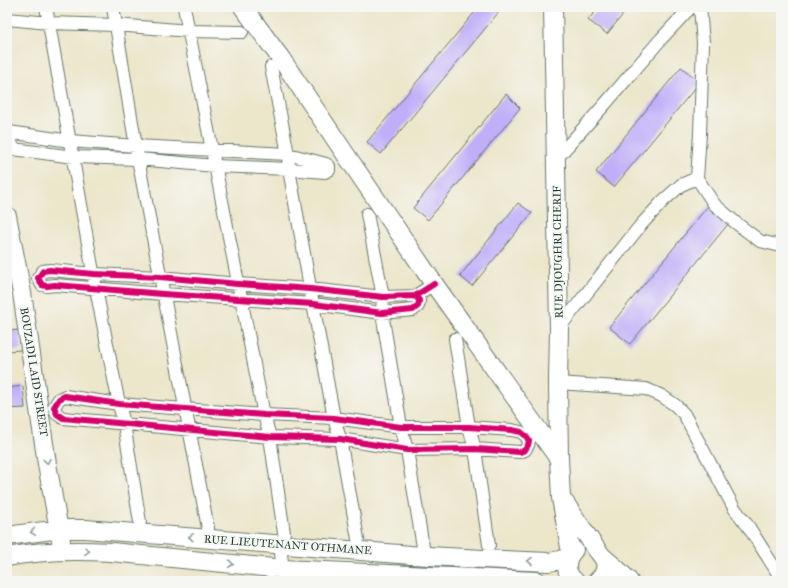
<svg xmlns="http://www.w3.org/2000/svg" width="788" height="588" font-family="'IM FELL Great Primer',serif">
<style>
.building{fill:#c0aef9}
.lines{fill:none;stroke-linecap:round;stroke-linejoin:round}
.street-casing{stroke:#677869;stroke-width:14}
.secondary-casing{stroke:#677869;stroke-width:20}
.street{stroke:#fff;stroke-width:12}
.secondary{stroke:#fff;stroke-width:18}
.cycleway-casing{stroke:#f6f6f2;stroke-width:8}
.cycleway{stroke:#d6006c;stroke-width:6}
.oneway{stroke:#8f9e9a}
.labels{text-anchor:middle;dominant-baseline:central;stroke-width:4;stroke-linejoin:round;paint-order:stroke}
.street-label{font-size:11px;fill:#1f3d34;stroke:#f6f6f2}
</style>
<rect width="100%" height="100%" fill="#f6f6f2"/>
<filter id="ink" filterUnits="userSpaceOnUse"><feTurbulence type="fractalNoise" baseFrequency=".025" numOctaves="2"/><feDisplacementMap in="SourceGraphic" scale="8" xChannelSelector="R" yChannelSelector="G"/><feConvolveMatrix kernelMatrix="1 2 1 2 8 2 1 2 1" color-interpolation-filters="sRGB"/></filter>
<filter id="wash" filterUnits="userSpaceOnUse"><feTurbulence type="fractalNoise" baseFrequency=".012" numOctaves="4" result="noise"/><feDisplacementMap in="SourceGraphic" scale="16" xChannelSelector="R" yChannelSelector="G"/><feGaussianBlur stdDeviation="0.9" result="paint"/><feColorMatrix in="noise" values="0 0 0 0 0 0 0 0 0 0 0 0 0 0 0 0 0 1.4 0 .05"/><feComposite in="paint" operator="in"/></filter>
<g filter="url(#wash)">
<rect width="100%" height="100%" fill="#ece6cb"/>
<g id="blocks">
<path class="building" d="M479,7H503L381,154L367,142Z
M599,7H629L607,34L588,20Z
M681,67L700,82L614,187L596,172Z
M506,94L520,108L428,220L413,208Z
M518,203L532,213L472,286L460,276Z
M708,206L729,223L630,344L609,327Z
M19,330L21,350L7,351V331Z
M23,386L25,408L7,409V388Z"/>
</g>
</g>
<g filter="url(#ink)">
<use href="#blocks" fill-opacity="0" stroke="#677869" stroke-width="1"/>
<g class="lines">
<g class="street-casing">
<path id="street" d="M46,7L96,289L119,404L124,424L140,522
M113,7L138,159L208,528
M184,7L264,415L270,437L284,533
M700,7L703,43L700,134L697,178L714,204L736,223L760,241L781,246
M7,19L49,23L116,25L189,31L242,32
M271,67L288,154L289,169L313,304L334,418L340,439L358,539
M9,132L70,141L136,146L288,154L326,164L329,166V170L325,172L289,169L215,166L138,159L74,157L13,149Z
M556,159L606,103L661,39L691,7
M367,214L383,297L382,313L401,427L407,450L423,547
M415,296L419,300V302L418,306L413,310L382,313L313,304L163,294L55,285L47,286L42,285L38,278L43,271L50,270L94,274L160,277L238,284L310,289L383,297L415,296L434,284
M559,328L640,226L663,201L681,185L697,178
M455,339L469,427L475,449L489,545
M558,383L646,389L662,396L675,405L684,414L734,508L748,526L781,578
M65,396L119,404L264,415L334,418L401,427H469L512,430L521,432L526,436L529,441L528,445L525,450L520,452L475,449L407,450L340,439L270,437L63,418L57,414L54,407L59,399Z
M280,544L284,581"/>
</g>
<g class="secondary-casing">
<path id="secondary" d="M243,7L282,60L344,152L434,284L559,459
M553,7L559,328L558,383L559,459L561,498L571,553
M7,216L22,293L47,464L61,541
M565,503C575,518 585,533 595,547C598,552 603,556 605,562C607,570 602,577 597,581
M7,536L59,529H85L411,555L483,559L549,562L561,560L568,557
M574,550C565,559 564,573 575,581
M7,557C42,550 76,550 111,552L283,569L537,581
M603,557L618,570L629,581"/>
</g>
<use href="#street" class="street"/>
<use href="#secondary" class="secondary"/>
<g class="cycleway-casing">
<path id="cycleway" d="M415,296L419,300V302L418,306L413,310L382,313L313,304L163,294L55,285L47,286L42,285L38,278L43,271L50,270L94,274L160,277L238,284L310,289L383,297L415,296L434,284
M65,396L119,404L264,415L334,418L401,427H469L512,430L521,432L526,436L529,441L528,445L525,450L520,452L475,449L407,450L340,439L270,437L63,418L57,414L54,407L59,399Z"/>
</g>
<use href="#cycleway" class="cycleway"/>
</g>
<defs><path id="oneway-chevron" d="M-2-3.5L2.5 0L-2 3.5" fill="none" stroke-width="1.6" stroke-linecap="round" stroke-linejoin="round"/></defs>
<g class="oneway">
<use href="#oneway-chevron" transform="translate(47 461) rotate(81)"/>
<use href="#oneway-chevron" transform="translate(33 532) rotate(172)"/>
<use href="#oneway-chevron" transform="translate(191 537) rotate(-176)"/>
<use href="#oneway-chevron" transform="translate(87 551) rotate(2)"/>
<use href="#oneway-chevron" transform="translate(530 561) rotate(-178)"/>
<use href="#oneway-chevron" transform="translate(231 564) rotate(6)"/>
</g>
</g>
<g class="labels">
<g class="street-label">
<text transform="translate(558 252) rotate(-91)">RUE DJOUGHRI CHERIF</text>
<text transform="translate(34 372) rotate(81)">BOUZADI LAID STREET</text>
<text transform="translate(288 545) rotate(4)">RUE LIEUTENANT OTHMANE</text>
</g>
</g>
<rect width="788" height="588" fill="none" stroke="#f6f6f2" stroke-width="24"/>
</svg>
